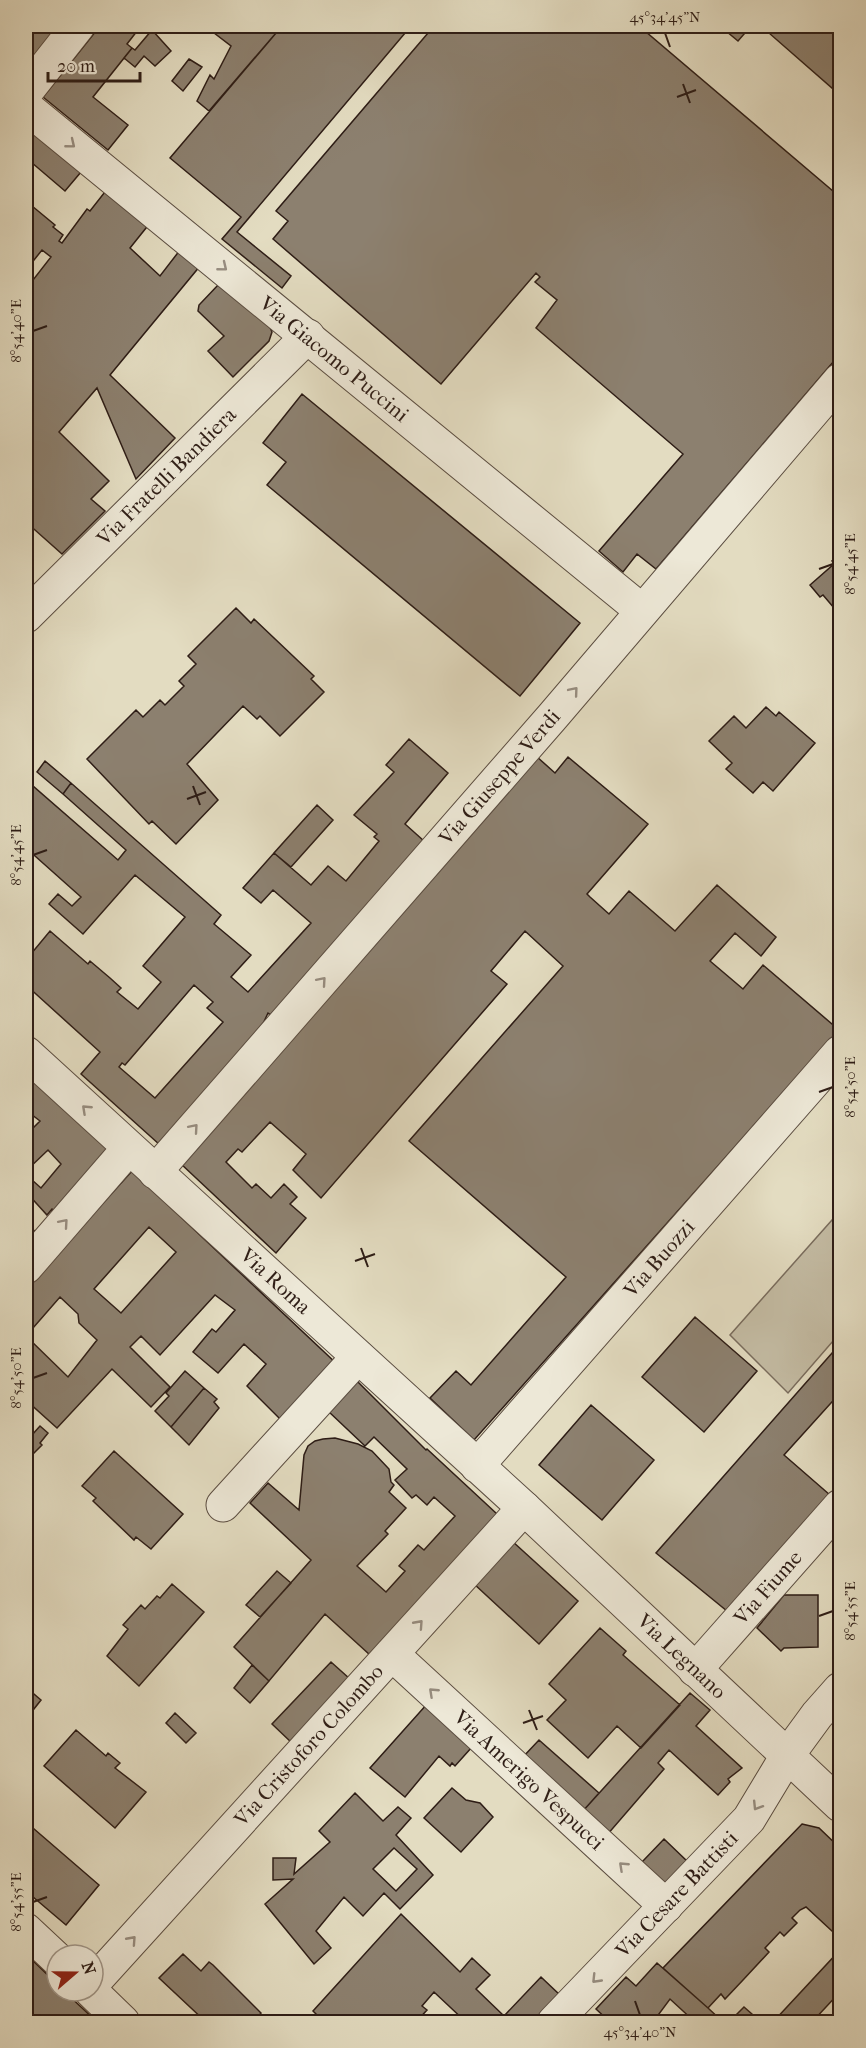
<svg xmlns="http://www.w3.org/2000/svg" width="866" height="2048" font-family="'IM FELL French Canon',serif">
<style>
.green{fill:#c4bca4;stroke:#796c5d;stroke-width:1.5}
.building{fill:#8c806f;stroke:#2e1d16;stroke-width:1.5;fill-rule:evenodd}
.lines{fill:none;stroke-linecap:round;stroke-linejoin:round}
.minor-casing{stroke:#5b4d41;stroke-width:35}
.minor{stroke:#ede8d7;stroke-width:33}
.oneway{stroke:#978d80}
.ticks{fill:none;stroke:#2e1d16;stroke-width:2}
.labels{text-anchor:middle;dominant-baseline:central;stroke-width:6;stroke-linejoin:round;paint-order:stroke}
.street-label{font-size:21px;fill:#2e1d16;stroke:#ede8d7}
.neatline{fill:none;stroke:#2e1d16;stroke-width:2}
.ticks-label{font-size:15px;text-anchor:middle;fill:#2e1d16}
</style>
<rect width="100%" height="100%" fill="#e3dcc1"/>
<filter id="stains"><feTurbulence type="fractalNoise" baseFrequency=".00333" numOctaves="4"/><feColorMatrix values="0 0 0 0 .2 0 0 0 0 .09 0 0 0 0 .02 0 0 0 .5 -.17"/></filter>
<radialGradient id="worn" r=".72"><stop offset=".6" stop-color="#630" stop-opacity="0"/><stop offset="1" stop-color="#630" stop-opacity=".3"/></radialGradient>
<path class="green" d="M840,1211V1333L788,1393L730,1335Z"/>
<path class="building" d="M29,26H68L26,79V30Z
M100,26H141L127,44L132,48L93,97L128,125L108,150L43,97Z
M205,26H282L209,111L197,101L210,75L214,79L231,46Z
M282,26H394L398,30L402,26H411L237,232L291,276L282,288L222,239L241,217L170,158Z
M434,26H639L840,197V354L656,569L637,554L623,572L599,551L683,454L536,328L557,300L535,282L540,277L536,273L441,384L273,239L288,221L276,211Z
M720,26H751L738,41Z
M761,26H828L840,37V95Z
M152,30L171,51L155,66L144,56L135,67L124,58L132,48L135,50Z
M189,59L202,67L183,91L172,81Z
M26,117L86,166L65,191L31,162L26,169Z
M108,188L150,223L130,248L160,276L180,250L200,266L110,375L175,438L136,479L97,388L59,432L109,481L91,499L105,511L62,554L26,522V289L51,257L42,250L26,270V201L55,225L53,227L63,235L59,241L62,243L87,209L90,211Z
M219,284L269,325L272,332L269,341L233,377L208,351L224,336L198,311L199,305Z
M302,394L580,623L520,696L267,485L286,462L263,443Z
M840,554V615L823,595L820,597L810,585L835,563L832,561Z
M236,608L251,623L254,619L314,676L311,679L324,692L280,736L260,716L257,719L243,706L187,764L218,800L176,844L152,821L149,824L87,759L136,710L143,717L160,700L165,705L184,686L179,681L196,664L188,656Z
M766,707L776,716L779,712L815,743L773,791L763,782L753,793L726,769L732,763L709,741L734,716L746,728Z
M409,739L448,773L405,824L424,841L271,1015L268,1013L262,1026L160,1145L81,1074L100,1052L26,985V960L50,931L88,964L90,961L110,978L121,988L117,992L138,1009L161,982L143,966L185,917L135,875L83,934L49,904L58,894L72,906L81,897L26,848V780L118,860L126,850L63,794L71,783L221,915L214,924L251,955L231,977L248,992L311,923L273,890L261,903L243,888L274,853L311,885L328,866L346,881L379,841L374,837L377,834L354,815L394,772L386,765ZM194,985L213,1002L207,1008L223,1022L155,1098L119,1067L122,1063L125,1065Z
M536,756L555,773L568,757L648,824L587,894L590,897L609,914L629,891L675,931L717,885L776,937L761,956L735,933L710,961L743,989L763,965L839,1030L474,1440L430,1398L456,1371L471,1385L566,1277L409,1141L563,966L525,931L491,971L507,984L321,1198L293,1170L306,1154L270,1122L242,1152L238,1149L226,1162L252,1188L256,1184L271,1198L284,1184L297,1197L290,1204L306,1218L276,1253L180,1163Z
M45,761L71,783L63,794L37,772Z
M317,805L333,820L291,867L274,853Z
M26,1068L114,1152L57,1213L52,1209L47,1215L26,1192V1186L32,1180L41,1188L61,1164L48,1150L26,1171V1135L40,1121L27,1111L26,1112Z
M132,1171L338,1365L285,1424L247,1386L266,1364L244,1344L218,1373L193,1352L212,1329L216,1332L235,1310L215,1295L160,1355L141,1336L130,1347L170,1387L151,1407L112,1369L57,1428L28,1402L26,1405V1288ZM149,1227L176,1252L121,1313L94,1289ZM60,1297L78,1314L79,1323L97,1340L68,1377L26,1336Z
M26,1223L40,1236L26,1252Z
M695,1317L757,1371L704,1432L642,1377Z
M840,1344V1393L784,1455L830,1495L727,1611L656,1553Z
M185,1371L204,1388L171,1427L155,1411L169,1396L166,1393Z
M355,1379L426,1450L427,1449L497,1514L370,1655L325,1614L269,1681L234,1647L311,1560L250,1503L268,1483L299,1510L304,1455L308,1446L315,1441L323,1439L335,1438L358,1444L372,1451L389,1469L391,1482L394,1485L389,1492L406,1508L385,1531L388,1534L357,1566L386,1592L405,1571L399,1566L418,1545L424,1550L455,1516L434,1497L427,1505L416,1495L412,1498L395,1480L407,1469L374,1437L365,1446L328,1411Z
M204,1388L217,1399L214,1402L219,1408L189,1445L171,1427Z
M591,1405L654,1460L602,1520L539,1465Z
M40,1426L48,1433L40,1443L42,1445L29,1458L26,1455V1430L31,1436Z
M114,1451L183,1514L151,1549L136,1537L134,1540L93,1501L96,1498L82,1486Z
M512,1541L578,1601L539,1644L473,1583Z
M277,1571L291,1583L260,1617L246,1605Z
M172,1584L204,1612L139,1686L107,1656L128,1629L123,1625L141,1605L145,1609L157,1596L160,1598Z
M784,1595H818V1647L784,1648L781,1651L757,1628Z
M600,1628L626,1651L623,1655L680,1705L641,1748L617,1726L588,1758L547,1720L566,1700L549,1684Z
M331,1662L350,1679L293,1744L272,1724Z
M252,1665L269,1681L250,1703L234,1688Z
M26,1680L27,1688L41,1700L26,1719Z
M690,1693L710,1710L696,1726L742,1768L728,1779L730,1782L718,1795L669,1750L658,1763L664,1769L607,1835L582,1812Z
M427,1704L472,1747L455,1766L452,1763L450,1766L439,1756L405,1797L370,1768Z
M175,1713L196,1733L186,1743L166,1723Z
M76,1730L106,1756L108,1753L120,1763L115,1768L146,1792L115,1828L44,1766Z
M539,1740L599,1793L583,1811L523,1757Z
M452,1788L466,1800L480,1803L493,1817L461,1852L424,1818Z
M355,1793L383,1821L398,1807L411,1818L396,1835L433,1875L400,1909L384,1893L363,1916L344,1897L316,1931L331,1948L314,1964L265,1904L293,1879L273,1880V1858H296L294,1874L330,1842L319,1831ZM394,1848L417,1869L396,1891L373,1869Z
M26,1822L99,1885L66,1925L26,1891Z
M802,1824L819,1828L840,1848V1931L837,1927L833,1932L806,1907L800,1910L792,1918L797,1923L784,1936L780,1932L765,1948L769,1952L743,1980L725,1999L721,1994L708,2008L663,1968Z
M664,1839L688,1862L664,1887L642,1862Z
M401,1914L460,1972L472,1958L490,1975L476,1989L504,2016L541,1977L561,1996L536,2022H466L434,1992L422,2006L427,2010L416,2022H324L313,2011Z
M840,1950V1992L812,2022H773Z
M26,1954L57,1984V1991H64L97,2022H26Z
M183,1954L201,1971L209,1962L213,1965L261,2013L254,2022H206L159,1978Z
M657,1963L708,2008L723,2022H695L670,1999L653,2022H610L596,2009L626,1977L636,1986Z
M744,2007L761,2022H729Z"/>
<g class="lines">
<g class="minor-casing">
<g id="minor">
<path d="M26,92L78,26"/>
<path id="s1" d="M26,107L641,610"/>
<path id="s2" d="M26,616L308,336"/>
<path id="s3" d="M26,1053L524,1508L840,1805"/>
<path id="s4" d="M155,1172L553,716L840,380"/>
<path d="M26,1267L129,1148"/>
<path id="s5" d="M477,1466L840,1052"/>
<path d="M223,1505L358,1357"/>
<path id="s6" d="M392,1654L666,1906"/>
<path id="s7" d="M695,1670L840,1506"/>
<path d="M26,1930L57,1959"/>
<path id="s8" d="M93,1983L524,1508"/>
<path d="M91,1991L123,2022"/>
<path id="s9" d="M554,2022L749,1819L787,1756L817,1715L840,1689"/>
</g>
</g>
<use href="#minor" class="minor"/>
</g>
<defs><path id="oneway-chevron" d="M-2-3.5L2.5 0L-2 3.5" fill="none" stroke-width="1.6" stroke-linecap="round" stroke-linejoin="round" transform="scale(1.5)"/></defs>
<g class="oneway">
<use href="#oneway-chevron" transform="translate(71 144) rotate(39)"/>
<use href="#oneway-chevron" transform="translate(223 267) rotate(39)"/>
<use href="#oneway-chevron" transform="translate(574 691) rotate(-50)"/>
<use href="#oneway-chevron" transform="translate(322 981) rotate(-49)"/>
<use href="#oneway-chevron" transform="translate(86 1109) rotate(-137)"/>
<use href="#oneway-chevron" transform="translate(194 1128) rotate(-49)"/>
<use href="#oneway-chevron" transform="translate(64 1223) rotate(-49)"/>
<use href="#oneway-chevron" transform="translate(419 1624) rotate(-48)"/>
<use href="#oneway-chevron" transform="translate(433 1692) rotate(-137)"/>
<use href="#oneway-chevron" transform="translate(757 1806) rotate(122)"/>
<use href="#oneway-chevron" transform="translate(623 1866) rotate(-137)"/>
<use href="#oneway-chevron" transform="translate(132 1940) rotate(-48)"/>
<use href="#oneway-chevron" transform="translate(596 1979) rotate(134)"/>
</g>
<path class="ticks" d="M665,33L670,47M683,84L690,103M677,97L696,90M33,331L47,326M819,569L833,564M193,786L200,805M187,799L206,792M33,855L47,850M819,1092L833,1087M361,1248L368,1267M355,1261L375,1254M33,1378L47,1373M819,1616L833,1611M529,1710L537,1730M523,1723L543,1716M33,1902L47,1897M635,2001L640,2015"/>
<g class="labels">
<g class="street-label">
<text stroke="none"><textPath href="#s1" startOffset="398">Via Giacomo Puccini</textPath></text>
<text stroke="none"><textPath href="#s2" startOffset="198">Via Fratelli Bandiera</textPath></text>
<text stroke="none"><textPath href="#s4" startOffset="524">Via Giuseppe Verdi</textPath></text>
<text stroke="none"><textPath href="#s5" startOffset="276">Via Buozzi</textPath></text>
<text stroke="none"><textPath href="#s3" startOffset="338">Via Roma</textPath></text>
<text stroke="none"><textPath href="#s7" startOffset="110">Via Fiume</textPath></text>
<text stroke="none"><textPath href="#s3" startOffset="891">Via Legnano</textPath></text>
<text stroke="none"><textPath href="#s8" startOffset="321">Via Cristoforo Colombo</textPath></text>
<text stroke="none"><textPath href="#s6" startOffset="186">Via Amerigo Vespucci</textPath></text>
<text stroke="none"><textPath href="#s9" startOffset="177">Via Cesare Battisti</textPath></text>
</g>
</g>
<rect width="866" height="2048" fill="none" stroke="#e3dcc1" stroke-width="66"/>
<g transform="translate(75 1973) rotate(70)"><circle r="28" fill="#ede8d7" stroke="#a1978a" stroke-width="1.5"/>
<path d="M0-4.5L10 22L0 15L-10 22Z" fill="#8f2418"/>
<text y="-9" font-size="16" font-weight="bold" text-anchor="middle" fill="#2e1d16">N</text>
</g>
<path d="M48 72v9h92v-9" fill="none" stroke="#2e1d16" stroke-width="3"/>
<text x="57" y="72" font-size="18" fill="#2e1d16" stroke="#ede8d7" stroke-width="4.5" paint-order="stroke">20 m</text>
<rect x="33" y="33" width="800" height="1982" class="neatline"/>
<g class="ticks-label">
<text x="665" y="22">45°34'45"N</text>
<text transform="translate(16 331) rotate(-90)" y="5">8°54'40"E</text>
<text transform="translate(850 564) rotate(-90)" y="5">8°54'45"E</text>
<text transform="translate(16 855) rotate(-90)" y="5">8°54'45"E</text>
<text transform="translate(850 1087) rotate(-90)" y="5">8°54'50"E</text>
<text transform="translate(16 1378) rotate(-90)" y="5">8°54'50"E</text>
<text transform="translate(850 1611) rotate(-90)" y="5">8°54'55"E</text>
<text transform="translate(16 1902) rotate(-90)" y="5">8°54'55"E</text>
<text x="640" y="2037">45°34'40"N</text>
</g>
<rect width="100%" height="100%" filter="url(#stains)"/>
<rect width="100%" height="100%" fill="url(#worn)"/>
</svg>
